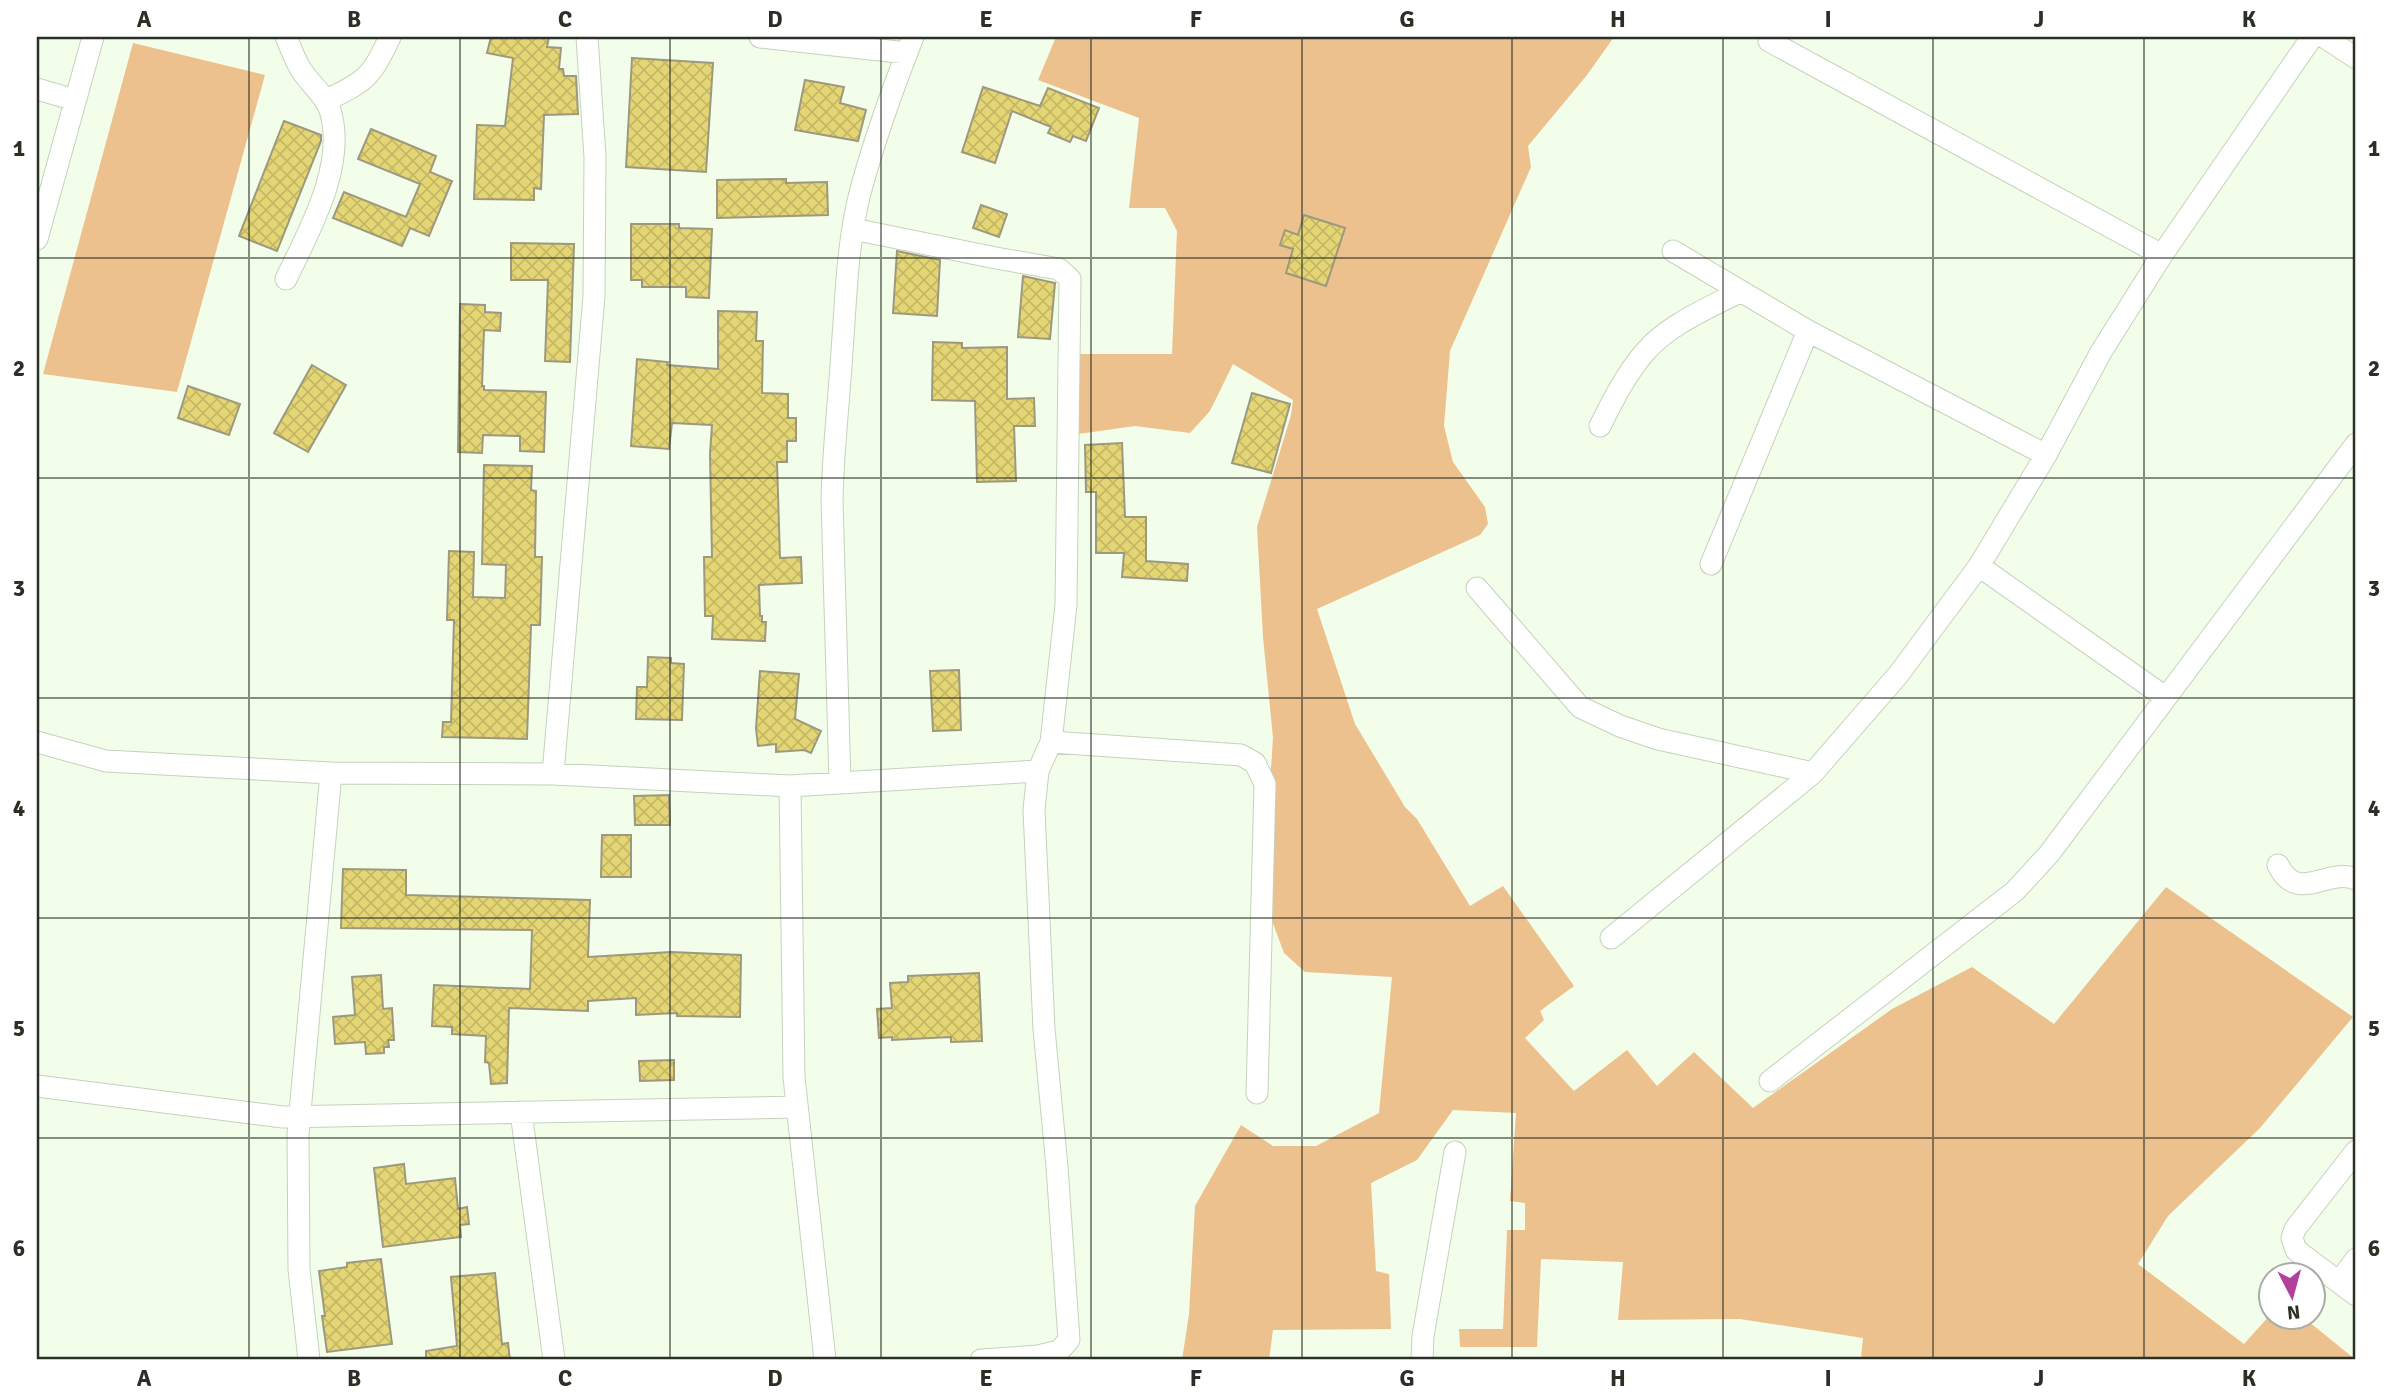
<svg xmlns="http://www.w3.org/2000/svg" width="2393" height="1397" font-family="Signika,sans-serif">
<style>
.grass{fill:#edc18e}
.building{fill:url(#building-cross-hatch);stroke:#9d997f;stroke-width:2}
.lines{fill:none;stroke-linecap:round;stroke-linejoin:round}
.minor-casing{stroke:#c4d3ba;stroke-width:23}
.minor{stroke:#fff;stroke-width:21}
.grid{fill:none;stroke:#2a3026;stroke-width:2;stroke-opacity:0.55}
.neatline{fill:none;stroke:#2a3026;stroke-width:2.5}
.grid-label{font-size:23px;text-anchor:middle;font-weight:bold;fill:#2a3026}
</style>
<defs>
<pattern id="building-cross-hatch" width="8" height="8" patternUnits="userSpaceOnUse" patternTransform="scale(1.75)"><rect width="8" height="8" fill="#e5d675"/><path d="M0 0l8 8M0 8l8-8" fill="none" stroke="#c5b865"/></pattern>
</defs>
<rect width="100%" height="100%" fill="#f2feea"/>
<path class="grass" d="M1056,37H1614L1587,75L1528,146L1531,167L1450,351L1444,426L1453,462L1485,507L1488,524L1480,535L1317,609L1355,724L1405,807L1417,819L1470,906L1503,886L1574,986L1540,1011L1544,1020L1525,1038L1574,1091L1627,1050L1657,1086L1694,1052L1753,1108L1892,1009L1972,967L2054,1024L2166,887L2353,1017L2260,1128L2168,1216L2138,1264L2244,1344L2270,1315V1316L2303,1317L2356,1360H1876L1861,1358L1863,1338L1740,1319L1618,1320L1623,1262L1541,1259L1537,1347H1460L1459,1329H1503L1507,1230H1525V1203L1510,1201L1516,1113L1453,1110L1417,1160L1371,1183L1376,1271L1389,1274L1391,1329L1273,1330L1269,1360H1182L1189,1314L1195,1206L1241,1125L1273,1146H1316L1379,1113L1392,977L1305,972L1284,953L1271,918V768L1273,738L1263,637L1257,527L1291,415L1293,400L1233,364L1210,411L1190,433L1135,426L1078,434L1072,354H1172L1177,231L1165,208H1129L1139,118L1038,80Z
M133,43L265,75L177,392L43,374Z"/>
<path class="building" d="M491,37H549L547,47L561,48L559,69H563L564,76H576L578,114L544,115L541,189L534,188V200L474,199L477,125L505,126L513,58L487,53Z
M632,58L713,63L706,172L626,167Z
M805,80L844,87L840,103L866,110L858,141L795,130Z
M983,87L1040,106L1048,88L1099,108L1086,141L1073,136L1070,142L1048,133L1051,127L1012,111L995,163L962,152Z
M284,121L321,135V141L277,251L239,236Z
M371,129L436,156L430,172L452,181L429,236L410,228L402,246L333,218L344,192L406,217L420,184L358,159Z
M786,179V183L827,182L828,215L717,218V180Z
M981,205L1007,214L999,237L973,228Z
M1304,215L1345,228L1326,286L1286,273L1293,249L1280,245L1285,230L1298,235Z
M631,224H679V228L712,229L709,298L686,297V287H642V280H631Z
M511,243L574,244L570,362L545,361L548,280H511Z
M897,251L940,260L937,316L893,313Z
M1023,276L1055,283L1050,339L1018,337Z
M460,304L485,305V312L501,313L500,331L484,330L482,386H484V390L546,392L544,452L520,451V436L483,435L482,453L458,452Z
M718,311L757,312L756,341H763L762,393L788,394V418H796V441H787V462H777L780,558L801,557L802,583L759,585L760,616H762V622H766L765,641L712,639L713,616H705L704,557H712L710,454L712,425L672,423L669,449L631,446L637,359L668,362L667,365L718,369Z
M933,342L962,343V348L1007,347V399L1034,398L1035,426H1014L1016,481L977,482L975,401L932,400Z
M312,365L346,385L308,452L274,433Z
M188,386L240,404L229,435L178,418Z
M1252,393L1290,404L1271,473L1232,463Z
M1122,443L1125,517H1146V561L1188,564L1187,581L1122,577L1124,553H1096V492H1086L1085,445Z
M484,465L532,466L531,490L536,491L535,557H542L540,625H531L527,739L442,737L443,722H451L454,620H447L449,551L474,552L473,597L505,598L506,565L482,564Z
M648,657L671,658V663L684,664L682,720L636,719L637,687H647Z
M959,670L961,730L933,731L930,671Z
M760,671L799,674L795,719L821,731L811,753L804,750L776,752V744L758,746L756,728Z
M669,795L670,825H635L634,796Z
M602,835H631V877H601Z
M343,869L406,870V895L590,900L588,957L671,952L741,955L740,1017L677,1016V1013L636,1015V998L588,1001V1011L509,1008L507,1083L491,1084L489,1063L485,1062L486,1036L452,1034V1027L432,1026L434,985L530,989L532,930L341,928Z
M979,973L982,1041L951,1042V1037L892,1040V1037L879,1038L877,1009L892,1008L890,983L908,982V976Z
M381,975L383,1009L392,1008L394,1040H388L389,1047H384V1053L366,1054L365,1042L335,1044L333,1017L355,1015L352,977Z
M674,1060V1080L640,1081L639,1061Z
M404,1164L406,1184L455,1178L458,1209L467,1207L469,1224L460,1225L461,1237L383,1247L374,1168Z
M381,1259L392,1344L327,1352L322,1316H325L319,1271L347,1267V1263Z
M495,1273L502,1344L508,1343L510,1360H426V1351L457,1346L451,1277Z"/>
<g class="lines">
<g class="minor-casing">
<path id="minor" d="M286,37C291,48 295,61 302,71C311,85 325,95 330,110C347,165 309,231 286,279
M760,37L907,53
M2324,37L2356,58
M1769,41L2162,255
M37,89L75,100
M325,101C367,80 370,79 390,37
M853,229L996,258L1059,269L1070,279L1066,605L1051,742L1038,771L1034,810L1044,1029L1057,1167L1069,1340L1059,1351L1038,1356L981,1360
M37,239L93,37
M1673,251L1808,331L2046,455
M1600,426C1613,400 1626,374 1645,352C1669,324 1709,308 1741,291
M1711,564L1808,331
M1979,566L2165,697
M1477,588L1580,707L1620,726L1658,739L1813,773
M37,742L106,761L331,773L553,774L790,786L1038,771
M1051,742L1241,755L1255,763L1265,784L1257,1093
M553,774L594,296L595,157L587,37
M840,782L832,500C833,450 839,401 842,351C846,299 847,244 860,193C874,140 893,88 913,37
M790,786L794,1077L825,1360
M2278,865C2298,905 2327,867 2356,879
M1611,938L1813,773L1898,675L1979,566L2046,455L2101,352L2162,255L2312,37
M1770,1081L2015,891L2049,854L2356,444
M37,1086L283,1117L797,1107
M521,1112L554,1360
M2356,1151L2295,1229L2292,1238L2296,1250L2356,1295
M2339,1282L2356,1259
M309,1360L299,1269L298,1134L331,773
M1422,1360L1423,1336L1455,1152"/>
</g>
<use href="#minor" class="minor"/>
</g>
<path class="grid" d="M249,37V1360M460,37V1360M670,37V1360M881,37V1360M1091,37V1360M1302,37V1360M1512,37V1360M1723,37V1360M1933,37V1360M2144,37V1360M37,258H2356M37,478H2356M37,698H2356M37,918H2356M37,1138H2356"/>
<rect width="2393" height="1397" fill="none" stroke="#ffffff" stroke-width="77"/>
<g transform="translate(2292 1296) rotate(174)"><circle r="33" fill="#ffffff" stroke="#aaaca8" stroke-width="2"/>
<path d="M0-5L12 26L0 18L-12 26Z" fill="#b2419d"/>
<text y="-10" font-size="19" font-weight="bold" text-anchor="middle" fill="#2a3026">N</text>
</g>
<rect x="38" y="38" width="2316" height="1320" class="neatline"/>
<g class="grid-label">
<text x="144" y="27">A</text>
<text x="354" y="27">B</text>
<text x="565" y="27">C</text>
<text x="775" y="27">D</text>
<text x="986" y="27">E</text>
<text x="1196" y="27">F</text>
<text x="1407" y="27">G</text>
<text x="1618" y="27">H</text>
<text x="1828" y="27">I</text>
<text x="2039" y="27">J</text>
<text x="2249" y="27">K</text>
<text x="19" y="156">1</text>
<text x="2374" y="156">1</text>
<text x="19" y="376">2</text>
<text x="2374" y="376">2</text>
<text x="19" y="596">3</text>
<text x="2374" y="596">3</text>
<text x="19" y="816">4</text>
<text x="2374" y="816">4</text>
<text x="19" y="1036">5</text>
<text x="2374" y="1036">5</text>
<text x="19" y="1256">6</text>
<text x="2374" y="1256">6</text>
<text x="144" y="1386">A</text>
<text x="354" y="1386">B</text>
<text x="565" y="1386">C</text>
<text x="775" y="1386">D</text>
<text x="986" y="1386">E</text>
<text x="1196" y="1386">F</text>
<text x="1407" y="1386">G</text>
<text x="1618" y="1386">H</text>
<text x="1828" y="1386">I</text>
<text x="2039" y="1386">J</text>
<text x="2249" y="1386">K</text>
</g>
</svg>
